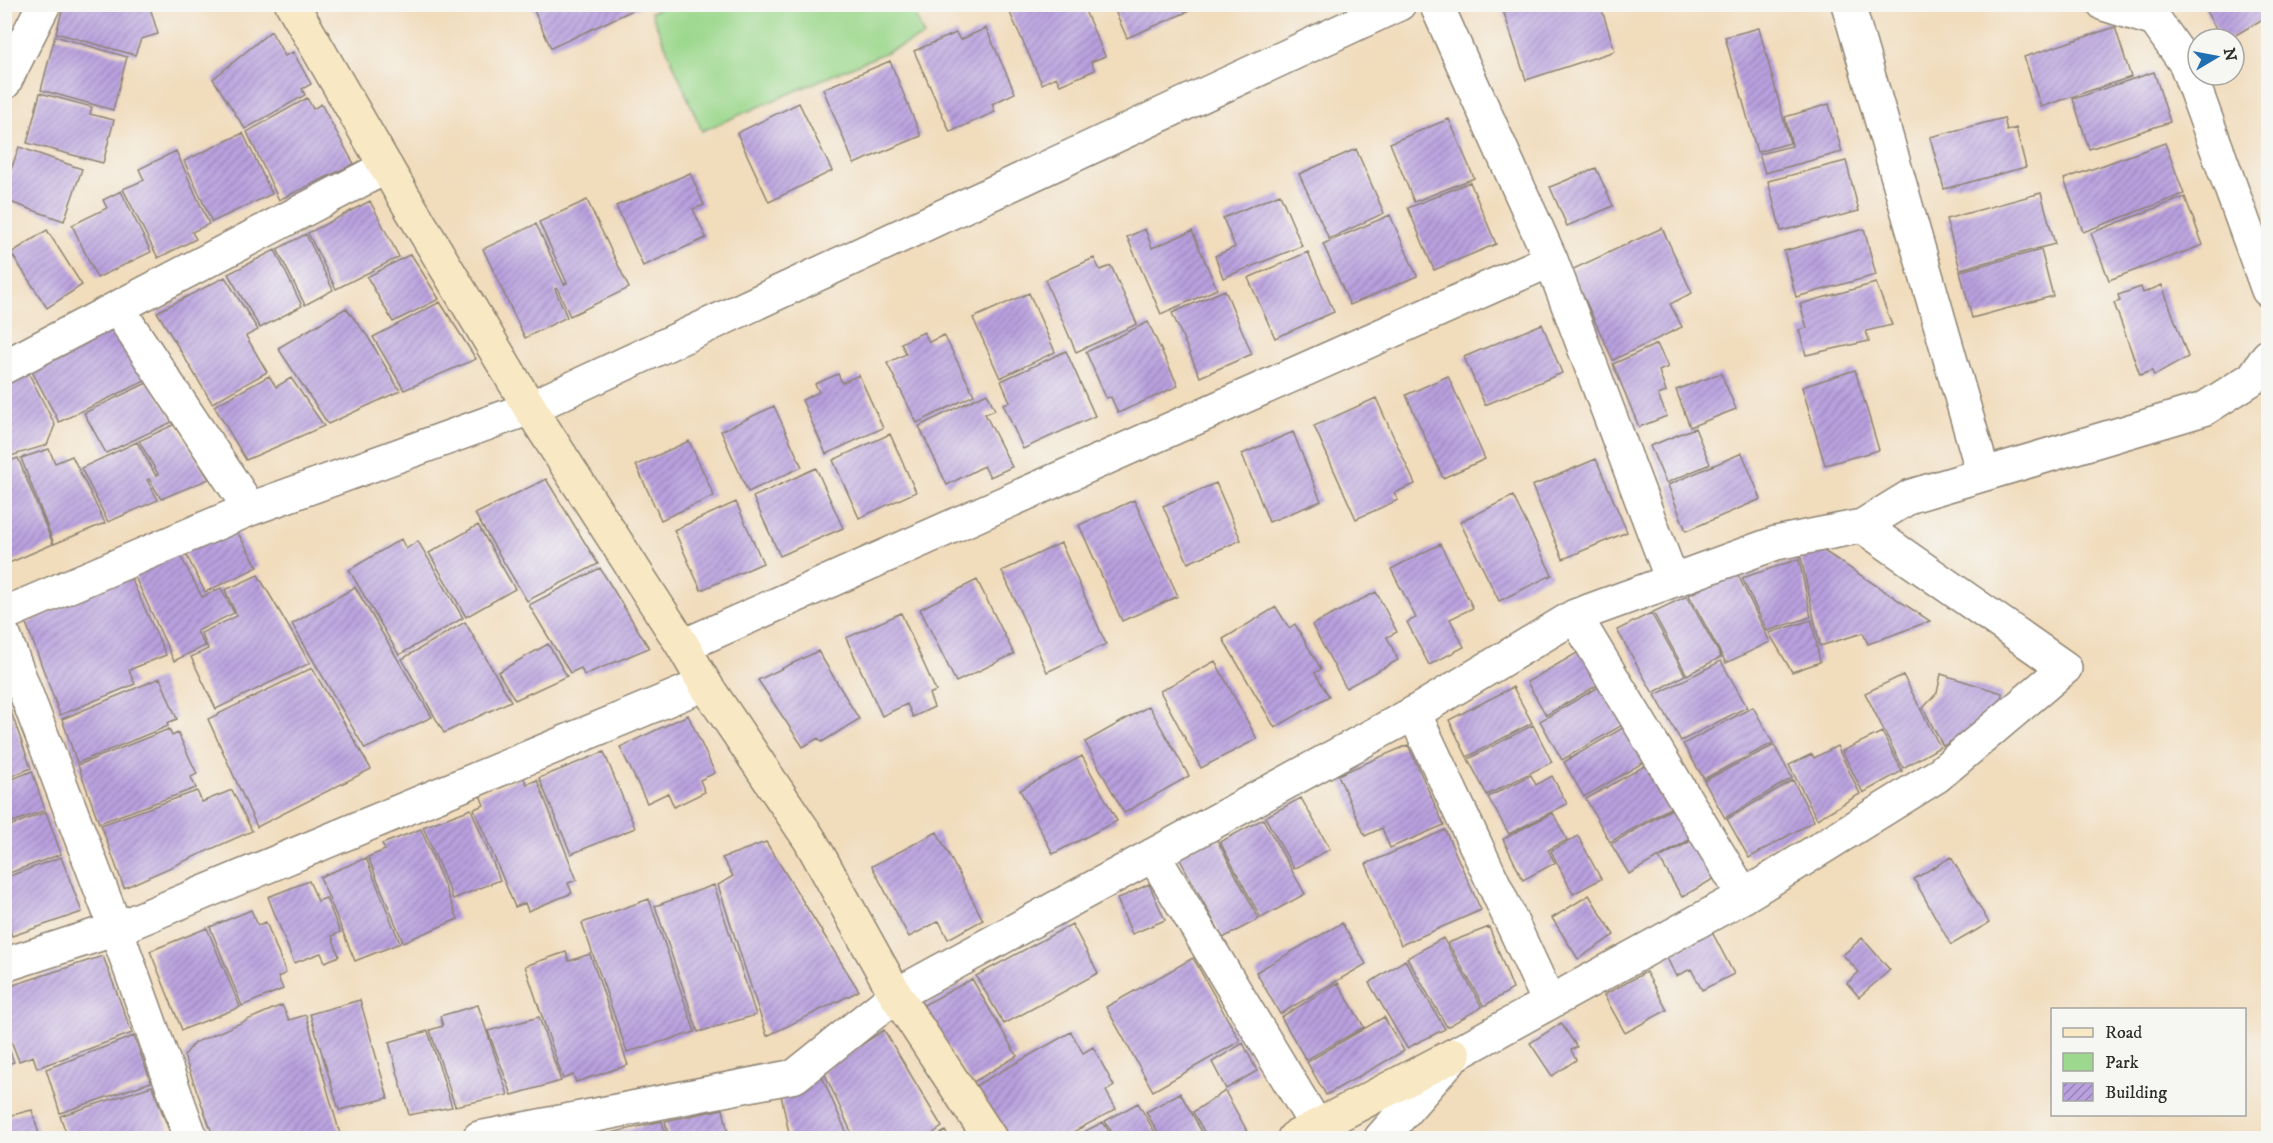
<svg xmlns="http://www.w3.org/2000/svg" width="2273" height="1143" font-family="'IM FELL DW Pica',serif">
<style>
.park{fill:#9cd88d;stroke:#64825c;stroke-width:1.5}
.building{fill:url(#building-hatch)}
.lines{fill:none;stroke-linecap:round;stroke-linejoin:round}
.street-casing{stroke:#8e8474;stroke-width:36}
.secondary-casing{stroke:#8e8474;stroke-width:36}
.street{stroke:#fff;stroke-width:33}
.secondary{stroke:#f8e8c3;stroke-width:33}
</style>
<defs>
<pattern id="building-hatch" width="6" height="6" patternUnits="userSpaceOnUse" patternTransform="scale(1.5)"><rect width="6" height="6" fill="#b9a0df"/><path d="M-1 1l2-2M0 6l6-6M5 7l2-2" fill="none" stroke="#9783b5"/></pattern>
</defs>
<rect width="100%" height="100%" fill="#f6f6f2"/>
<filter id="ink" filterUnits="userSpaceOnUse"><feTurbulence type="fractalNoise" baseFrequency=".0167" numOctaves="2"/><feDisplacementMap in="SourceGraphic" scale="12" xChannelSelector="R" yChannelSelector="G"/><feConvolveMatrix kernelMatrix="1 2 1 2 8 2 1 2 1" color-interpolation-filters="sRGB"/></filter>
<filter id="wash" filterUnits="userSpaceOnUse"><feTurbulence type="fractalNoise" baseFrequency=".008" numOctaves="4" result="noise"/><feDisplacementMap in="SourceGraphic" scale="24" xChannelSelector="R" yChannelSelector="G"/><feGaussianBlur stdDeviation="1.35" result="paint"/><feColorMatrix in="noise" values="0 0 0 0 0 0 0 0 0 0 0 0 0 0 0 0 0 1.4 0 .05"/><feComposite in="paint" operator="in"/></filter>
<g filter="url(#wash)">
<rect width="100%" height="100%" fill="#f1dcbc"/>
<path class="park" d="M669,5H911L924,36L702,131L651,12Z"/>
<g id="blocks">
<path class="building" d="M64,4H149L158,34L141,39L135,55L56,33Z
M531,4H646L551,48Z
M1051,4H1082L1105,56L1091,62L1095,70L1060,85L1056,77L1042,84L1010,13L1030,5H1040L1042,9Z
M1112,4H1186L1189,11L1127,38Z
M1501,4H1600L1615,51L1526,80Z
M2202,4H2268V16L2229,39H2222Z
M2115,27L2131,77L2041,107L2024,57Z
M986,28L1015,93L992,104L995,112L950,132L914,51L956,33L960,40Z
M1759,28L1790,143L1757,152L1725,37Z
M271,31L285,56L293,52L311,84L302,89L305,95L245,129L213,79Z
M55,36L127,57L113,110L41,90Z
M890,61L921,136L854,164L823,89Z
M2154,72L2170,122L2089,149L2073,99Z
M40,93L92,107L90,114L114,120L103,163L27,143Z
M307,98L313,109L321,104L354,164L279,200L247,132Z
M799,103L832,171L769,202L737,133Z
M1829,104L1842,152L1765,173L1759,154L1792,146L1785,117Z
M2004,118L2007,131L2016,128L2026,167L1944,189L1930,137Z
M1449,119L1474,178L1414,202L1390,143Z
M243,133L272,194L212,222L184,161Z
M2165,143L2184,194L2083,232L2064,179Z
M19,147L82,169L64,221L4,200V189Z
M1356,149L1384,213L1329,239L1299,174Z
M176,151L209,224L192,232L196,239L158,258L123,189L144,180L139,169Z
M1846,161L1859,211L1781,231L1768,181Z
M1596,168L1613,206L1567,226L1550,187Z
M690,173L704,205L693,209L706,238L643,266L616,206Z
M1470,182L1496,244L1434,270L1408,208Z
M121,191L151,252L97,278L72,225L107,208L103,200Z
M2041,193L2055,244L1960,269L1946,219Z
M1280,194L1302,246L1223,278L1215,256L1235,247L1223,218Z
M2185,197L2203,245L2109,280L2091,233Z
M587,200L629,288L570,316L557,288L555,289L567,317L525,338L483,249L536,224L564,284L567,283L539,222Z
M370,201L399,257L336,289L308,233Z
M1390,215L1417,276L1350,305L1323,244Z
M1662,228L1692,293L1670,304L1682,327L1613,360L1571,270Z
M1145,229L1152,248L1192,231L1217,289L1161,314L1127,237Z
M1864,229L1876,275L1796,297L1784,251Z
M47,230L82,285L47,308L11,253Z
M306,234L333,290L305,305L277,249Z
M275,250L302,306L260,328L228,274Z
M2041,250L2053,296L1972,318L1960,271Z
M1308,252L1334,312L1275,338L1248,278Z
M411,254L439,299L393,322L367,277Z
M1094,258L1100,270L1111,266L1137,324L1076,352L1045,280Z
M225,277L258,330L246,336L267,372L212,403L157,312Z
M1876,283L1892,325L1866,331L1869,341L1806,355L1799,330L1807,328L1800,304Z
M2162,285L2188,357L2154,376L2152,371L2140,375L2114,303L2120,301L2118,295L2141,287L2143,293Z
M1225,290L1252,354L1200,377L1172,313Z
M1029,293L1055,352L1000,378L973,318Z
M440,302L476,359L404,390L373,337Z
M346,308L368,337L400,391L328,424L278,348Z
M1148,322L1178,386L1118,413L1111,397L1106,398L1086,352Z
M1542,324L1562,373L1485,405L1464,357Z
M114,326L147,380L59,422L29,366Z
M924,332L929,342L944,335L974,395L917,423L887,363L906,354L901,343Z
M1657,344L1668,367L1659,371L1666,392L1658,395L1667,416L1639,427L1613,364Z
M1066,351L1095,416L1023,449L1003,404L1010,402L1001,381Z
M26,368L55,425L47,445L4,458V385Z
M1855,370L1879,450L1825,465L1802,387Z
M1721,373L1736,409L1690,427L1676,390Z
M838,374L842,383L859,375L883,428L826,454L802,400L819,392L815,384Z
M269,376L276,387L291,378L324,426L246,460L214,406Z
M1448,376L1485,459L1443,478L1406,395Z
M149,382L174,421L106,453L84,413Z
M987,393L995,410L985,414L1012,467L990,477L984,466L947,485L919,426Z
M1376,398L1415,484L1394,493L1398,500L1356,519L1314,426Z
M774,406L802,467L748,492L721,431Z
M175,424L209,479L161,499L149,479L147,480L158,500L108,522L81,468L137,442L156,476L158,474L139,441Z
M1695,428L1710,464L1666,483L1650,446Z
M1293,432L1321,501L1269,522L1242,454Z
M890,434L916,492L859,518L833,460Z
M689,441L714,496L661,520L636,465Z
M49,449L55,463L72,456L105,523L54,544L21,458Z
M1742,453L1761,499L1686,531L1668,485Z
M18,458L53,544L9,563L4,550V463Z
M1596,459L1627,532L1563,559L1532,486Z
M816,468L843,528L780,556L753,497Z
M546,479L598,564L527,601L475,514Z
M1216,483L1241,540L1188,563L1163,506Z
M1513,496L1552,575L1499,601L1460,522Z
M1134,500L1178,596L1122,621L1079,525Z
M736,502L763,563L701,590L674,530Z
M233,525L258,567L205,592L183,548Z
M478,525L515,589L466,617L429,553Z
M401,539L406,549L418,541L463,618L399,655L349,570Z
M1061,543L1106,644L1047,672L1002,571Z
M1440,544L1473,608L1450,619L1464,647L1429,665L1407,622L1416,618L1391,569Z
M1818,547L1930,621L1868,644L1863,633L1820,646L1800,553Z
M179,553L202,597L221,588L234,613L197,631L205,646L174,661L134,575Z
M1799,559L1811,617L1767,631L1742,578Z
M600,568L649,648L584,675L581,668L570,673L529,605Z
M1736,571L1770,642L1726,663L1689,595Z
M258,575L310,663L216,709L191,657L208,649L201,633L237,616L225,590Z
M130,576L166,655L129,670L135,684L60,715L26,623Z
M977,580L1014,654L956,682L920,609Z
M355,587L432,717L365,749L292,624Z
M1376,592L1397,632L1387,637L1398,660L1346,688L1312,625Z
M1687,596L1721,657L1687,675L1653,612Z
M1276,607L1289,628L1295,624L1321,669L1315,673L1329,696L1275,728L1223,639Z
M901,613L936,691L929,694L934,707L913,717L907,704L882,716L846,638Z
M1651,613L1685,675L1653,693L1617,630Z
M1812,620L1820,662L1792,672L1769,633Z
M465,622L511,701L444,733L402,659Z
M548,644L567,676L515,700L498,672Z
M1589,646L1608,679L1546,715L1527,682Z
M818,651L859,719L822,742L818,738L803,747L758,680Z
M1215,661L1257,739L1201,768L1160,691Z
M1721,661L1747,707L1681,741L1655,695Z
M312,668L371,769L257,827L208,719Z
M1941,674L2002,693L2000,714L1943,746L1923,708L1937,693Z
M1903,675L1940,747L1903,768L1865,693Z
M160,678L177,719L167,723L168,726L77,763L62,719Z
M1609,681L1631,720L1562,760L1540,721Z
M1513,687L1532,723L1467,757L1449,720Z
M5,695L31,768L5,779Z
M1149,706L1189,776L1124,813L1085,742Z
M1753,707L1773,743L1704,779L1683,744Z
M688,715L715,773L700,780L705,792L674,807L668,793L647,803L620,747Z
M1633,722L1653,757L1584,797L1564,762Z
M1533,725L1552,762L1487,795L1468,759Z
M169,729L172,736L178,733L197,774L191,777L196,788L99,823L78,765Z
M1882,732L1902,771L1863,793L1842,751Z
M1408,745L1444,825L1390,848L1382,828L1365,836L1338,775Z
M1774,745L1792,778L1725,818L1704,781Z
M1837,746L1860,794L1817,819L1789,765L1812,754L1814,758Z
M604,752L635,828L571,854L539,778Z
M1082,756L1117,821L1053,854L1020,790Z
M1655,760L1679,803L1610,842L1586,799Z
M32,771L45,810L5,825V782Z
M1531,775L1536,785L1552,776L1567,804L1509,834L1488,797Z
M523,777L527,784L537,780L577,880L568,883L572,893L528,911L525,903L515,907L474,809L484,805L480,795Z
M1793,780L1814,821L1749,858L1727,819Z
M232,790L252,831L124,888L101,825L197,791L202,802Z
M1301,798L1330,849L1294,869L1265,817Z
M1680,804L1698,835L1629,874L1611,844Z
M471,809L500,880L453,899L423,827Z
M46,812L61,854L4,875V828Z
M1553,813L1567,840L1548,850L1555,863L1523,880L1503,839Z
M1263,819L1305,894L1261,918L1220,842Z
M421,829L458,919L403,942L368,857L385,850L382,844Z
M1445,830L1481,910L1401,945L1366,864Z
M937,832L983,920L948,939L939,921L909,937L872,866Z
M1215,836L1259,919L1223,938L1178,856Z
M1578,836L1601,879L1573,894L1551,851Z
M1700,836L1722,874L1682,897L1659,858Z
M766,842L859,991L767,1036L718,885L733,876L722,858Z
M61,857L82,912L12,936L4,915V878Z
M1951,857L1989,923L1951,945L1914,879Z
M366,858L400,943L355,961L320,877Z
M309,881L318,901L326,898L340,932L332,936L339,956L325,962L321,953L294,963L268,897Z
M1149,884L1165,920L1132,934L1117,899Z
M714,885L756,1015L698,1032L655,906Z
M1589,895L1614,935L1578,959L1552,918Z
M649,899L695,1032L627,1052L582,923Z
M251,910L258,925L266,922L286,973L278,977L283,989L242,1006L210,927Z
M4,923L9,936L4,938Z
M1342,923L1366,964L1280,1014L1256,972Z
M1072,924L1098,973L1004,1024L976,976Z
M1489,927L1513,989L1484,1006L1448,943Z
M207,928L240,1007L182,1030L150,951Z
M1712,932L1734,974L1702,990L1691,969L1676,976L1666,956Z
M1443,938L1482,1007L1447,1027L1407,958Z
M1862,938L1890,970L1859,997L1847,983L1859,972L1843,955Z
M566,952L569,961L590,954L628,1065L576,1082L573,1075L563,1079L525,966Z
M103,956L132,1033L37,1068L33,1056L19,1061L4,1023V988Z
M1193,958L1240,1041L1153,1091L1106,1007Z
M1405,960L1445,1029L1407,1048L1369,983Z
M1646,972L1667,1010L1625,1033L1604,995Z
M972,979L1017,1056L972,1083L922,1006Z
M1338,983L1364,1027L1306,1060L1281,1017Z
M360,1000L388,1098L339,1110L310,1014Z
M282,1005L289,1020L306,1015L340,1134L319,1138H214L184,1056L194,1043Z
M478,1005L508,1095L455,1106L430,1030L443,1026L440,1016Z
M539,1017L561,1081L512,1095L488,1031Z
M1384,1017L1404,1051L1326,1095L1307,1062Z
M1561,1023L1577,1047L1571,1050L1576,1060L1552,1076L1530,1043Z
M884,1030L942,1127L926,1138H854L823,1070Z
M428,1031L452,1107L409,1115L389,1042Z
M1071,1032L1083,1053L1093,1047L1114,1086L1106,1091L1116,1109L1062,1138H1008L975,1086Z
M4,1036L14,1062L4,1065Z
M134,1036L151,1082L60,1113L46,1069Z
M1243,1043L1257,1071L1226,1089L1212,1062Z
M819,1070L848,1136L837,1138H790L781,1095Z
M152,1086L172,1138H68L60,1116Z
M1225,1091L1251,1138H1208L1193,1112Z
M1180,1093L1191,1112L1205,1138H1161L1146,1112Z
M1138,1103L1158,1138H1115L1105,1121Z
M723,1109L729,1138H669L665,1121Z
M32,1110L40,1138H4V1117Z
M662,1121L666,1138H608L607,1134Z
M1103,1122L1113,1138H1072Z
M945,1131L950,1138H934Z
M604,1133L605,1138H585Z"/>
</g>
</g>
<g filter="url(#ink)">
<use href="#blocks" fill-opacity="0" stroke="#8e8474" stroke-width="1.5"/>
<g class="lines">
<g class="street-casing">
<path id="street" d="M1436,4L1551,260L1672,580
M1848,4L1983,473
M2104,4L2155,20L2186,64L2268,290
M4,83L44,4
M118,309L250,509
M4,367L386,167
M1862,526L1911,496L2204,409L2253,378L2268,356
M4,614L250,509L530,408L1399,4
M1575,616L1744,896
M4,636L116,929L191,1138
M683,646L1551,260
M1414,713L1549,1002
M1153,855L1317,1127
M4,965L116,929L705,684
M479,1138L795,1076L896,995L1414,713L1575,616L1776,543L1862,526L2065,668L1937,776L1744,896L1454,1055L1381,1138"/>
</g>
<g class="secondary-casing">
<path id="secondary" d="M292,4L386,167L530,408L683,646L705,684L810,840L896,995L990,1138
M1294,1138L1454,1055"/>
</g>
<use href="#street" class="street"/>
<use href="#secondary" class="secondary"/>
</g>
</g>
<rect width="2273" height="1143" fill="none" stroke="#f6f6f2" stroke-width="24"/>
<rect x="2051" y="1008" width="195" height="108" fill="#f6f6f2" stroke="#a5a5a2" stroke-width="1.5"/>
<rect x="2063" y="1028" width="30" height="9" fill="#f8e8c3" stroke="#a5a5a2" stroke-width="1.5"/>
<text x="2105" y="1038" font-size="18" fill="#2b2b2b">Road</text>
<rect x="2063" y="1053" width="30" height="18" fill="#9cd88d" stroke="#a5a5a2" stroke-width="1.5"/>
<text x="2105" y="1068" font-size="18" fill="#2b2b2b">Park</text>
<rect x="2063" y="1083" width="30" height="18" fill="url(#building-hatch)" stroke="#a5a5a2" stroke-width="1.5"/>
<text x="2105" y="1098" font-size="18" fill="#2b2b2b">Building</text>
<g transform="translate(2216 57) rotate(80)"><circle r="28" fill="#f6f6f2" stroke="#a5a5a2" stroke-width="1.5"/>
<path d="M0-4.5L10 22L0 15L-10 22Z" fill="#1f6fb2"/>
<text y="-9" font-size="16" font-weight="bold" text-anchor="middle" fill="#2b2b2b">N</text>
</g>
</svg>
